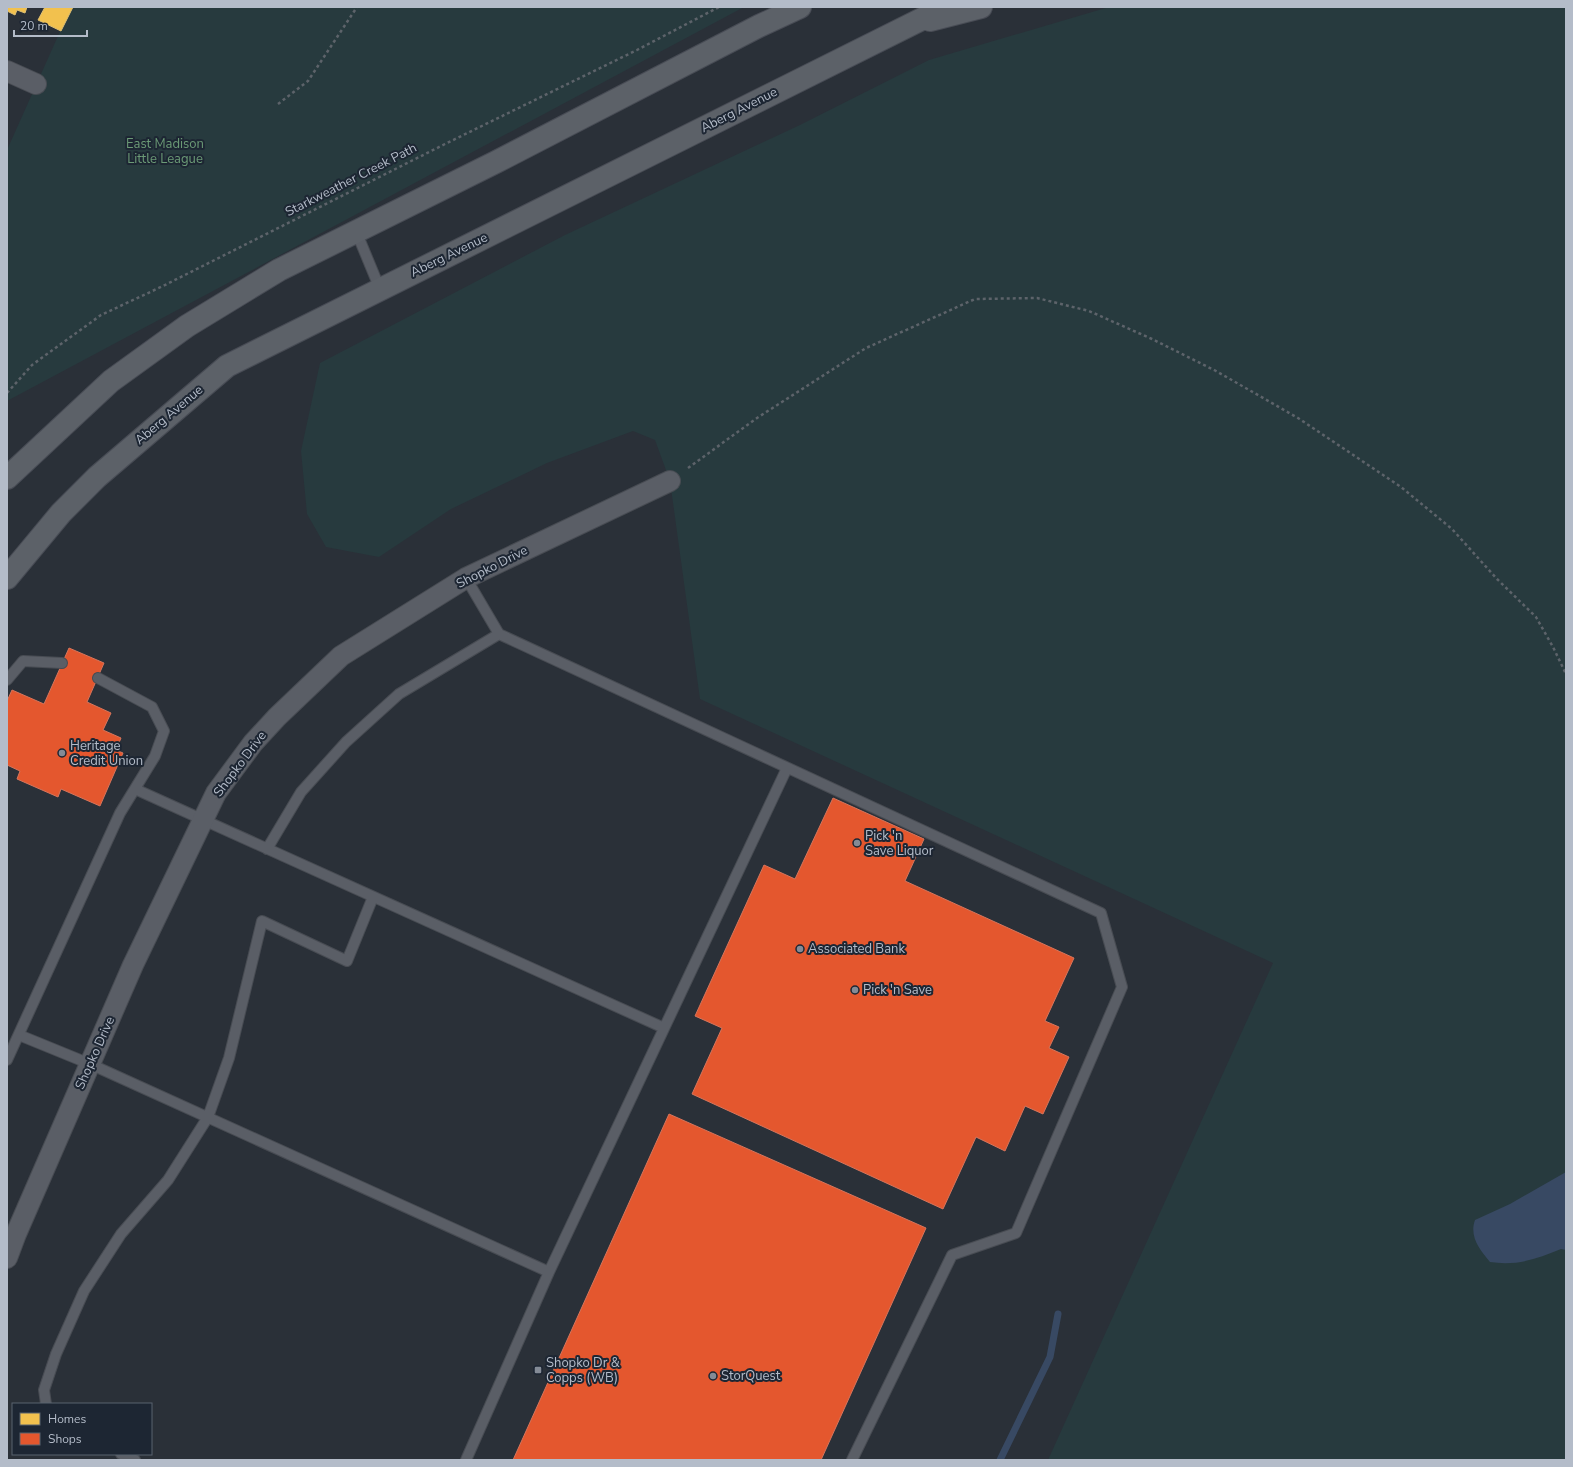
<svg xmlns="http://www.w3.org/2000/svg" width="1573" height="1467" font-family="'Nunito Sans',sans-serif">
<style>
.green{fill:#273a3e}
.water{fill:#384963}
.homes{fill:#f2c14e;stroke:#dfc073}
.shops{fill:#e4572e;stroke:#d6755c}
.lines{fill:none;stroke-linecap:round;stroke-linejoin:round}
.stream{stroke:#384963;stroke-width:7}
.service-casing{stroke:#484c53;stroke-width:12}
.minor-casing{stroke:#484c53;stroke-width:22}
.primary-casing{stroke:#484c55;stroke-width:24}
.path{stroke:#5d636a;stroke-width:2.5;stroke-dasharray:3 3;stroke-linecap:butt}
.service{stroke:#5a5e66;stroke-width:10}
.minor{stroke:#5a5e66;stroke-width:20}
.primary{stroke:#5c6168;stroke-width:22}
.poi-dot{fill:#848b96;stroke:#1d2633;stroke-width:1.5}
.labels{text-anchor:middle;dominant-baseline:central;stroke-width:4;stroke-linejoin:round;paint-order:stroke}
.street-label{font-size:13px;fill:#b4bcc9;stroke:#1d2633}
.park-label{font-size:13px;fill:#6b9a76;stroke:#1d2633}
.poi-label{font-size:13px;fill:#b4bcc9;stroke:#1d2633;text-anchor:start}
</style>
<rect width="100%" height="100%" fill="#2a3038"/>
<path class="green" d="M71,7H744L7,401V150Z
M1109,7H1566V1460H1048L1273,963L700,699L670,481L655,440L633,431L547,463L451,509L379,557L326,547L307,514L301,451L320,363L565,235L800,125L929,60Z"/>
<path class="water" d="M1566,1172V1250L1561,1249C1537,1259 1517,1266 1490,1262C1480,1250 1469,1237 1475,1220L1510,1204Z"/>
<path class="homes" d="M7,7H27L25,13L17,10L15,15L7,11Z
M45,7H73L61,31L38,20Z"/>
<path class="shops" d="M69,648L104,663L87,702L111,713L103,730L121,738L116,750L123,753L100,806L61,789L58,797L17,779L20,771L7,765V701L12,690L44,704Z
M833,798L924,839L905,881L1074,958L1045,1021L1059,1027L1049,1048L1069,1057L1043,1114L1025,1106L1005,1151L976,1137L943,1209L692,1094L722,1028L695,1016L764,865L795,879Z
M669,1114L926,1228L821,1460H513Z"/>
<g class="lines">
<path class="stream" d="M1000,1460L1050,1357L1058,1314"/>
<g class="service-casing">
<path id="service" d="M356,231L380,289
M466,578L499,634L1101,913L1122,987L1016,1233L952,1255L852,1460
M7,680L23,661L62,663
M135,789L664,1028
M267,849L301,792L346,742L399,694L499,634
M19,1035L90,1064L549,1272
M7,1060L120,813L155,756L164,731L152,707L98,678
M46,1404L44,1390L56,1354L84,1291L121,1234L168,1180L208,1117L229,1058L262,921L347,961L373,897
M121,1454L135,1460
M466,1460L549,1272L787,768"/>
</g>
<g class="minor-casing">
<path id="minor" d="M7,71L36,84
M7,1258L16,1234L133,965L216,793L253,743L277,717L341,656L466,578L670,481"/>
</g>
<g class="primary-casing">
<path id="primary" d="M930,20L981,7
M7,478L111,381L187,326L279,270L496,162L759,26L800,7
M7,578L61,513L97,477L227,366L946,7"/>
</g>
<path class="path" d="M278,104L308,81L357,7
M7,393L32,365L101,315L163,286L445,144L637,50L719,7
M688,468L757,418L866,348L975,299L1037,298L1089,311L1152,339L1216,371L1298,418L1401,487L1452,529L1497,579L1536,617L1553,647L1566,674"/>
<use href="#service" class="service"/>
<use href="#minor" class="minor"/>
<use href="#primary" class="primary"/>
</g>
<g class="poi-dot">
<circle cx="62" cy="753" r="4"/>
<circle cx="857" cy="843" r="4"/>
<circle cx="800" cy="949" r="4"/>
<circle cx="855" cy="990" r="4"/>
<rect x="534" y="1366" width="8" height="8" rx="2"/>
<circle cx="713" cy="1376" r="4"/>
</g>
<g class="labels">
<g class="street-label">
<text transform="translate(739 110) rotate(-27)">Aberg Avenue</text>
<text transform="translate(351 180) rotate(-27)">Starkweather Creek Path</text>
<text transform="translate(449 255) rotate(-26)">Aberg Avenue</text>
<text transform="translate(169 415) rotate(-40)">Aberg Avenue</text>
<text transform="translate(492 567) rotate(-27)">Shopko Drive</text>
<text transform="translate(240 764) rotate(-53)">Shopko Drive</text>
<text transform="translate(95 1053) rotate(-66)">Shopko Drive</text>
</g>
<g class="park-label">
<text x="165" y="144">East Madison<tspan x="165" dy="15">Little League</tspan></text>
</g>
<g class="poi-label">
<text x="70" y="746">Heritage<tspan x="70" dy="15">Credit Union</tspan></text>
<text x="865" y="836">Pick 'n<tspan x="865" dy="15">Save Liquor</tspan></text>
<text x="808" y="949">Associated Bank</text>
<text x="863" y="990">Pick 'n Save</text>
<text x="546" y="1363">Shopko Dr &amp;<tspan x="546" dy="15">Copps (WB)</tspan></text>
<text x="721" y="1376">StorQuest</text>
</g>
</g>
<rect width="1573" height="1467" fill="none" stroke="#b4bcc9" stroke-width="16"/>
<rect x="12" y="1403" width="140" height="52" fill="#1d2633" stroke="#59626f"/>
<rect x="20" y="1413" width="20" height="12" fill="#f2c14e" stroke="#59626f"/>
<text x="48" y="1423" font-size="12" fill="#b4bcc9">Homes</text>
<rect x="20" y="1433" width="20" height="12" fill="#e4572e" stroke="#59626f"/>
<text x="48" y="1443" font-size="12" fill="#b4bcc9">Shops</text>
<path d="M14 30v6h73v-6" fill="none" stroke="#b4bcc9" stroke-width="2"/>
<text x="20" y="30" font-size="12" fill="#b4bcc9" stroke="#1d2633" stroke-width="3" paint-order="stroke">20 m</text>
</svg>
